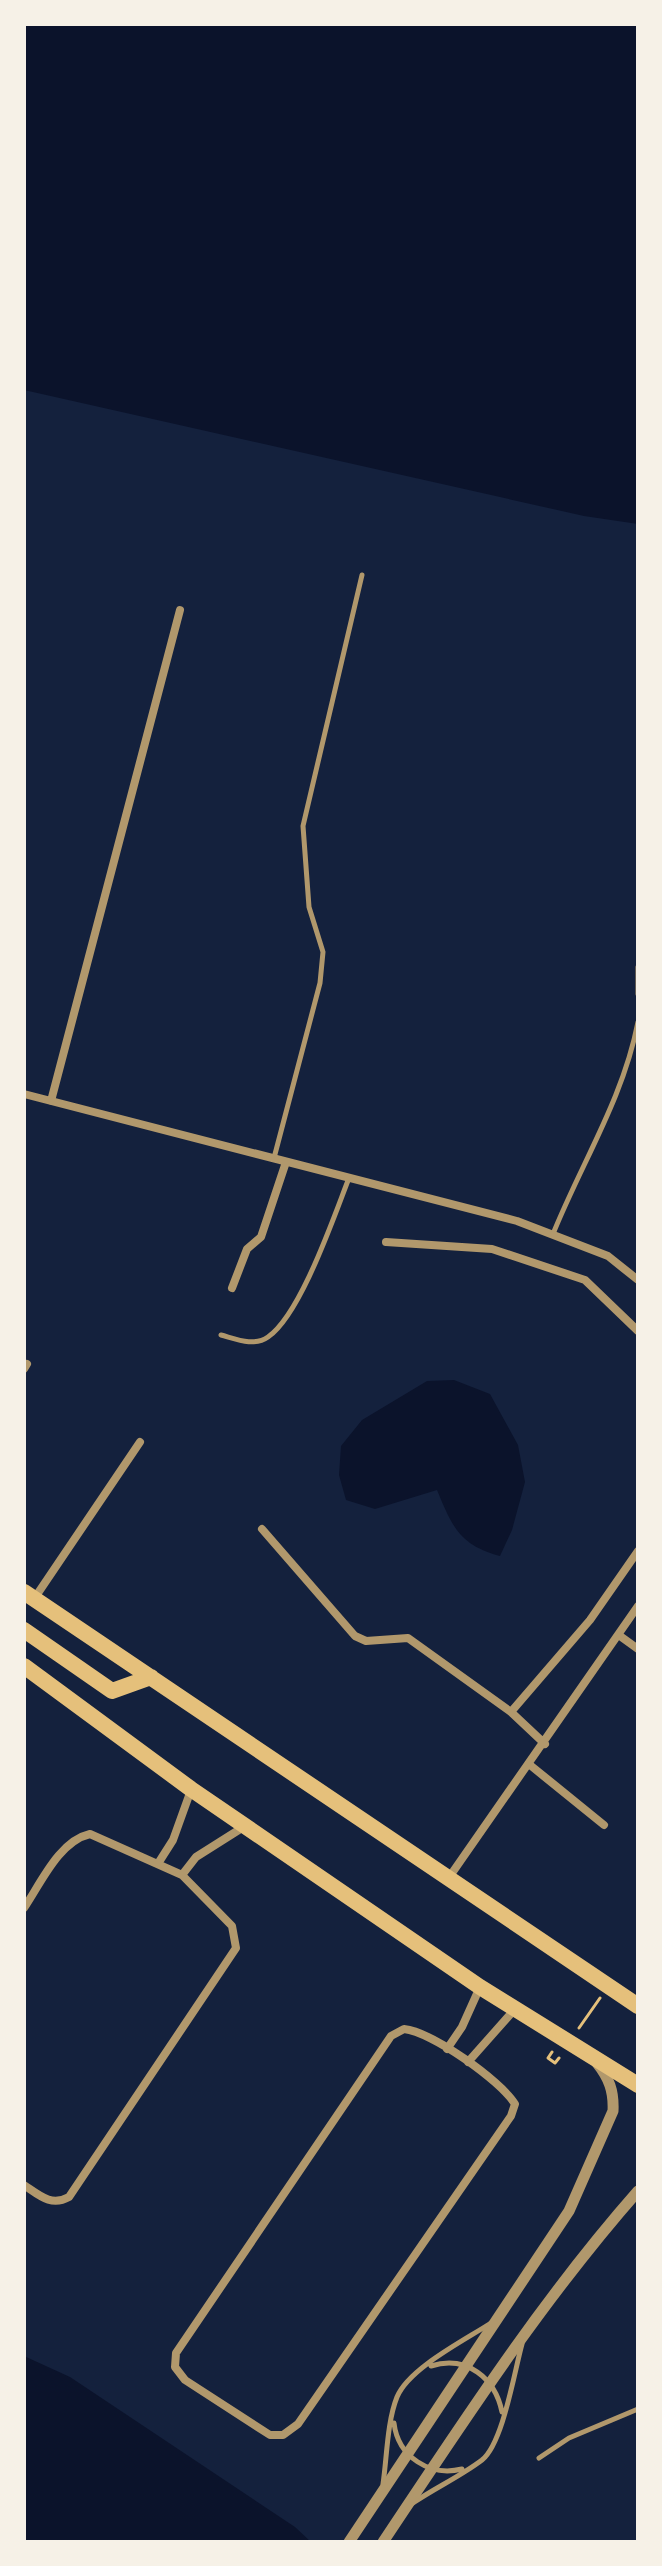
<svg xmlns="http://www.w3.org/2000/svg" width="662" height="2566" font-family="'DejaVu Sans',sans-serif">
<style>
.water{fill:#0b132b}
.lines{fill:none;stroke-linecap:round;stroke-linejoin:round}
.path{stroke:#e5c07b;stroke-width:3}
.service{stroke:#b1986c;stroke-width:5}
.minor{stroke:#b1986c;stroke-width:8}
.tertiary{stroke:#b1986c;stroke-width:11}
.trunk{stroke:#e5c07b;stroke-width:16}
</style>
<rect width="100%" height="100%" fill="#14213d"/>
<path class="water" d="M24,24H638V524L584,516L24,390Z
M454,1380L490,1394L518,1445L525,1482L512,1530L500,1556C459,1545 452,1526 437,1490L375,1509L346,1500L339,1475L341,1446L362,1420L427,1381Z
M24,2356L70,2377L295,2527L311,2542H24Z"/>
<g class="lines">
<path class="path" d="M579,2028L600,1998
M552,2052L548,2058L555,2063L559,2058"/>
<path class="service" d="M638,967V994
M274,1158L320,983L323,952L309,907L303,826L362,575
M553,1234C582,1162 623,1099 638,1022
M221,1335C236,1339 254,1347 268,1337C301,1314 334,1216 349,1178
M431,2366C467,2355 495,2378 502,2412
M394,2423C398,2457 430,2477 462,2469
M539,2458L569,2438L638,2409
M383,2484C387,2457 387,2422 397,2397C409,2368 465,2340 491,2323
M413,2503C435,2488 461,2476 482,2460C503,2443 514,2373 522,2344"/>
<path class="minor" d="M24,1094L517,1221L608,1256L638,1280
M51,1101L180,610
M386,1242L492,1249L585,1280L638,1331
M232,1288L247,1249L261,1237L286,1162
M24,1369L27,1364
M262,1529L355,1636L366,1641L408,1638L511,1712L545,1744
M34,1599L140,1442
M620,1636L638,1649
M511,1712L590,1620L638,1551
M530,1765L604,1825
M159,1862L173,1840L191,1790
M182,1875L196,1857L245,1826
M450,1876L638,1606
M24,1908C41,1883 59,1841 90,1834L182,1875L232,1926L236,1948L69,2197C51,2207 39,2195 24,2185
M404,2029C432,2032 500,2080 515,2104L511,2116L298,2424L283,2435H270L185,2380L175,2367L176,2353L391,2036Z
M447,2049L462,2027L480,1987
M468,2062L515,2009"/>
<path class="tertiary" d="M349,2542L569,2211L613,2111C614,2091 609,2078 597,2063
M383,2542C463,2422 542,2300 638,2191"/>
<path class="trunk" d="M24,1592L638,2006
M24,1630L112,1691L151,1677
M24,1666L191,1789L480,1987L638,2085"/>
</g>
<rect width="662" height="2566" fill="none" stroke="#f6f1e7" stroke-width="52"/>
</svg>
